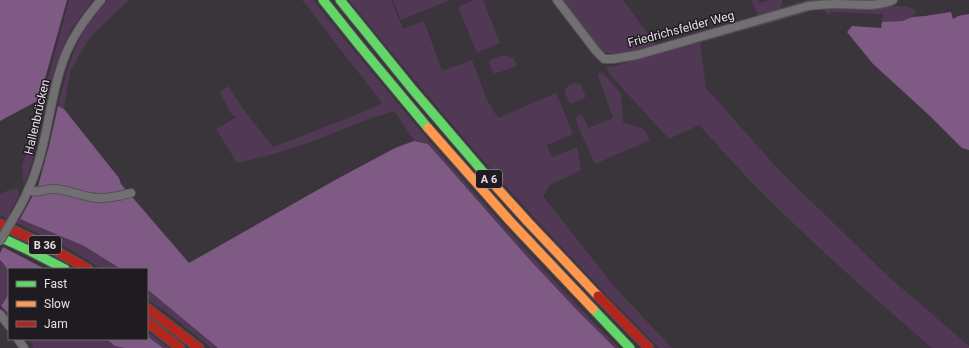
<svg xmlns="http://www.w3.org/2000/svg" width="969" height="348" font-family="Roboto,sans-serif">
<style>
.green{fill:#513855}
.forest{fill:#7e5a85}
.lines{fill:none;stroke-linecap:round;stroke-linejoin:round}
.street-casing{stroke:#555056;stroke-width:10}
.fast-casing{stroke:#555056;stroke-width:11}
.slow-casing{stroke:#555056;stroke-width:11}
.jam-casing{stroke:#555056;stroke-width:11}
.street{stroke:#716f72;stroke-width:8}
.fast{stroke:#63d668;stroke-width:9}
.slow{stroke:#ff974d;stroke-width:9}
.jam{stroke:#b3261e;stroke-width:9}
.street-bridge-casing{stroke:#555056;stroke-width:10;stroke-linecap:butt}
.street-bridge{stroke:#716f72;stroke-width:8}
.labels{text-anchor:middle;dominant-baseline:central;stroke-width:3;stroke-linejoin:round;paint-order:stroke}
.shield{fill:#201b21;stroke:#aba4ac;stroke-width:1}
.shield-label{font-size:11px;font-weight:bold;fill:#e6dfe7}
.street-label{font-size:12px;fill:#e6dfe7;stroke:#201b21}
</style>
<rect width="100%" height="100%" fill="#3a343b"/>
<path class="green" d="M69,0H93L72,28L62,49L54,71L31,166L25,183L23,182L22,166L51,68Z
M108,0H129L91,36L80,54L70,72L64,109L58,106C64,84 68,61 79,41C86,26 97,13 108,0Z
M302,0H313C410,121 511,238 619,348H615L575,308L530,260L428,144L414,141L395,112H391L366,120L311,142L277,153L237,163L216,129L237,117L232,115L219,92L228,86L245,111L273,147L356,115L382,103Z
M349,0H391L403,29L424,21L442,71L472,60L487,100L498,118L556,93L573,134L547,145L552,157L577,147L581,170L550,185L543,196L613,285L672,348H659C549,239 446,121 349,0Z
M393,0H448V1L401,20Z
M475,0H483L500,43L478,52L476,51L459,9V6Z
M562,0H623L656,45L628,54L615,55L601,51Z
M751,0H758L760,3L771,0H783L782,4L780,8L807,0H813L811,2L759,18Z
M893,6C901,7 913,5 917,13C904,22 898,21 882,22L883,14L831,12L830,16L824,11L826,8L871,7Z
M812,9L810,11L803,14L700,43L706,88L780,171L890,278L969,346V348H932C875,299 819,249 765,196C742,173 721,149 699,125L669,139L612,77L606,67L616,66L640,57Z
M504,55L513,58L517,66L494,74L489,62L491,59Z
M597,73H603L621,94L623,122L644,129L650,140L595,164L577,124L576,117L582,114L588,128L613,118Z
M575,83L581,85L586,97L570,104C565,93 560,88 575,83Z
M18,188L19,197L9,213L51,232L84,246L121,269H102L64,246L0,215V194L9,190Z
M0,260L3,263L9,272V294L1,306L0,305Z
M147,289L218,348H211L170,315L147,299Z
M147,331L169,348H33L29,339H147Z"/>
<path class="forest" d="M0,0H67L39,100L0,121Z
M951,12L953,19L958,16L969,14V150L962,148L930,116L873,64L847,32L852,26L881,28L882,22L902,21L912,17L925,16Z
M58,106L64,109L119,178L121,184L189,263L337,179L395,148L414,141L428,144L530,260L575,308L615,348H218L147,289V269H121L84,246L51,232L20,219L38,186L49,146Z
M3,247L45,269H9V272L3,263L0,260V253Z
M9,294V313H8L1,306Z
M147,336L163,348H125L115,346L107,339H147Z"/>
<g class="lines">
<g class="street-casing">
<path id="street" d="M557,0L596,51L604,59H613L637,55L808,6C818,5 827,4 837,4C855,4 876,8 893,0
M29,190C37,194 44,189 53,189C68,189 82,197 97,198C109,199 119,196 131,193
M17,212C21,205 25,198 28,190C34,178 38,165 41,153C50,119 53,84 67,51C75,33 88,15 101,0
M0,314L9,326
M18,339L24,348"/>
</g>
<g class="fast-casing">
<path id="fast" d="M323,0L359,45L428,128
M340,0L413,90L490,180
M0,237L28,250L65,269
M593,309L630,348"/>
</g>
<g class="slow-casing">
<path id="slow" d="M428,128L510,221L593,309
M490,180L528,222L598,296"/>
</g>
<g class="jam-casing">
<path id="jam" d="M0,224L51,248L88,269
M598,296L649,348
M147,308L199,348
M147,322L180,348"/>
</g>
<use href="#street" class="street"/>
<use href="#fast" class="fast"/>
<use href="#slow" class="slow"/>
<use href="#jam" class="jam"/>
<g class="street-bridge-casing">
<path id="street-bridge" d="M0,241L17,212"/>
</g>
<use href="#street-bridge" class="street-bridge"/>
</g>
<g class="labels">
<g class="shield">
<rect x="476" y="170" width="26" height="18" rx="3"/>
<rect x="29" y="236" width="32" height="18" rx="3"/>
</g>
<g class="shield-label">
<text x="489" y="179">A 6</text>
<text x="45" y="245">B 36</text>
</g>
<g class="street-label">
<text transform="translate(681 29) rotate(-15)">Friedrichsfelder Weg</text>
<text transform="translate(37 117) rotate(-77)">Hallenbrücken</text>
</g>
</g>
<rect x="8" y="268" width="140" height="72" fill="#201b21" stroke="#6f6970"/>
<rect x="16" y="281" width="20" height="6" fill="#63d668" stroke="#6f6970"/>
<text x="44" y="288" font-size="12" fill="#e6dfe7">Fast</text>
<rect x="16" y="301" width="20" height="6" fill="#ff974d" stroke="#6f6970"/>
<text x="44" y="308" font-size="12" fill="#e6dfe7">Slow</text>
<rect x="16" y="321" width="20" height="6" fill="#b3261e" stroke="#6f6970"/>
<text x="44" y="328" font-size="12" fill="#e6dfe7">Jam</text>
</svg>
